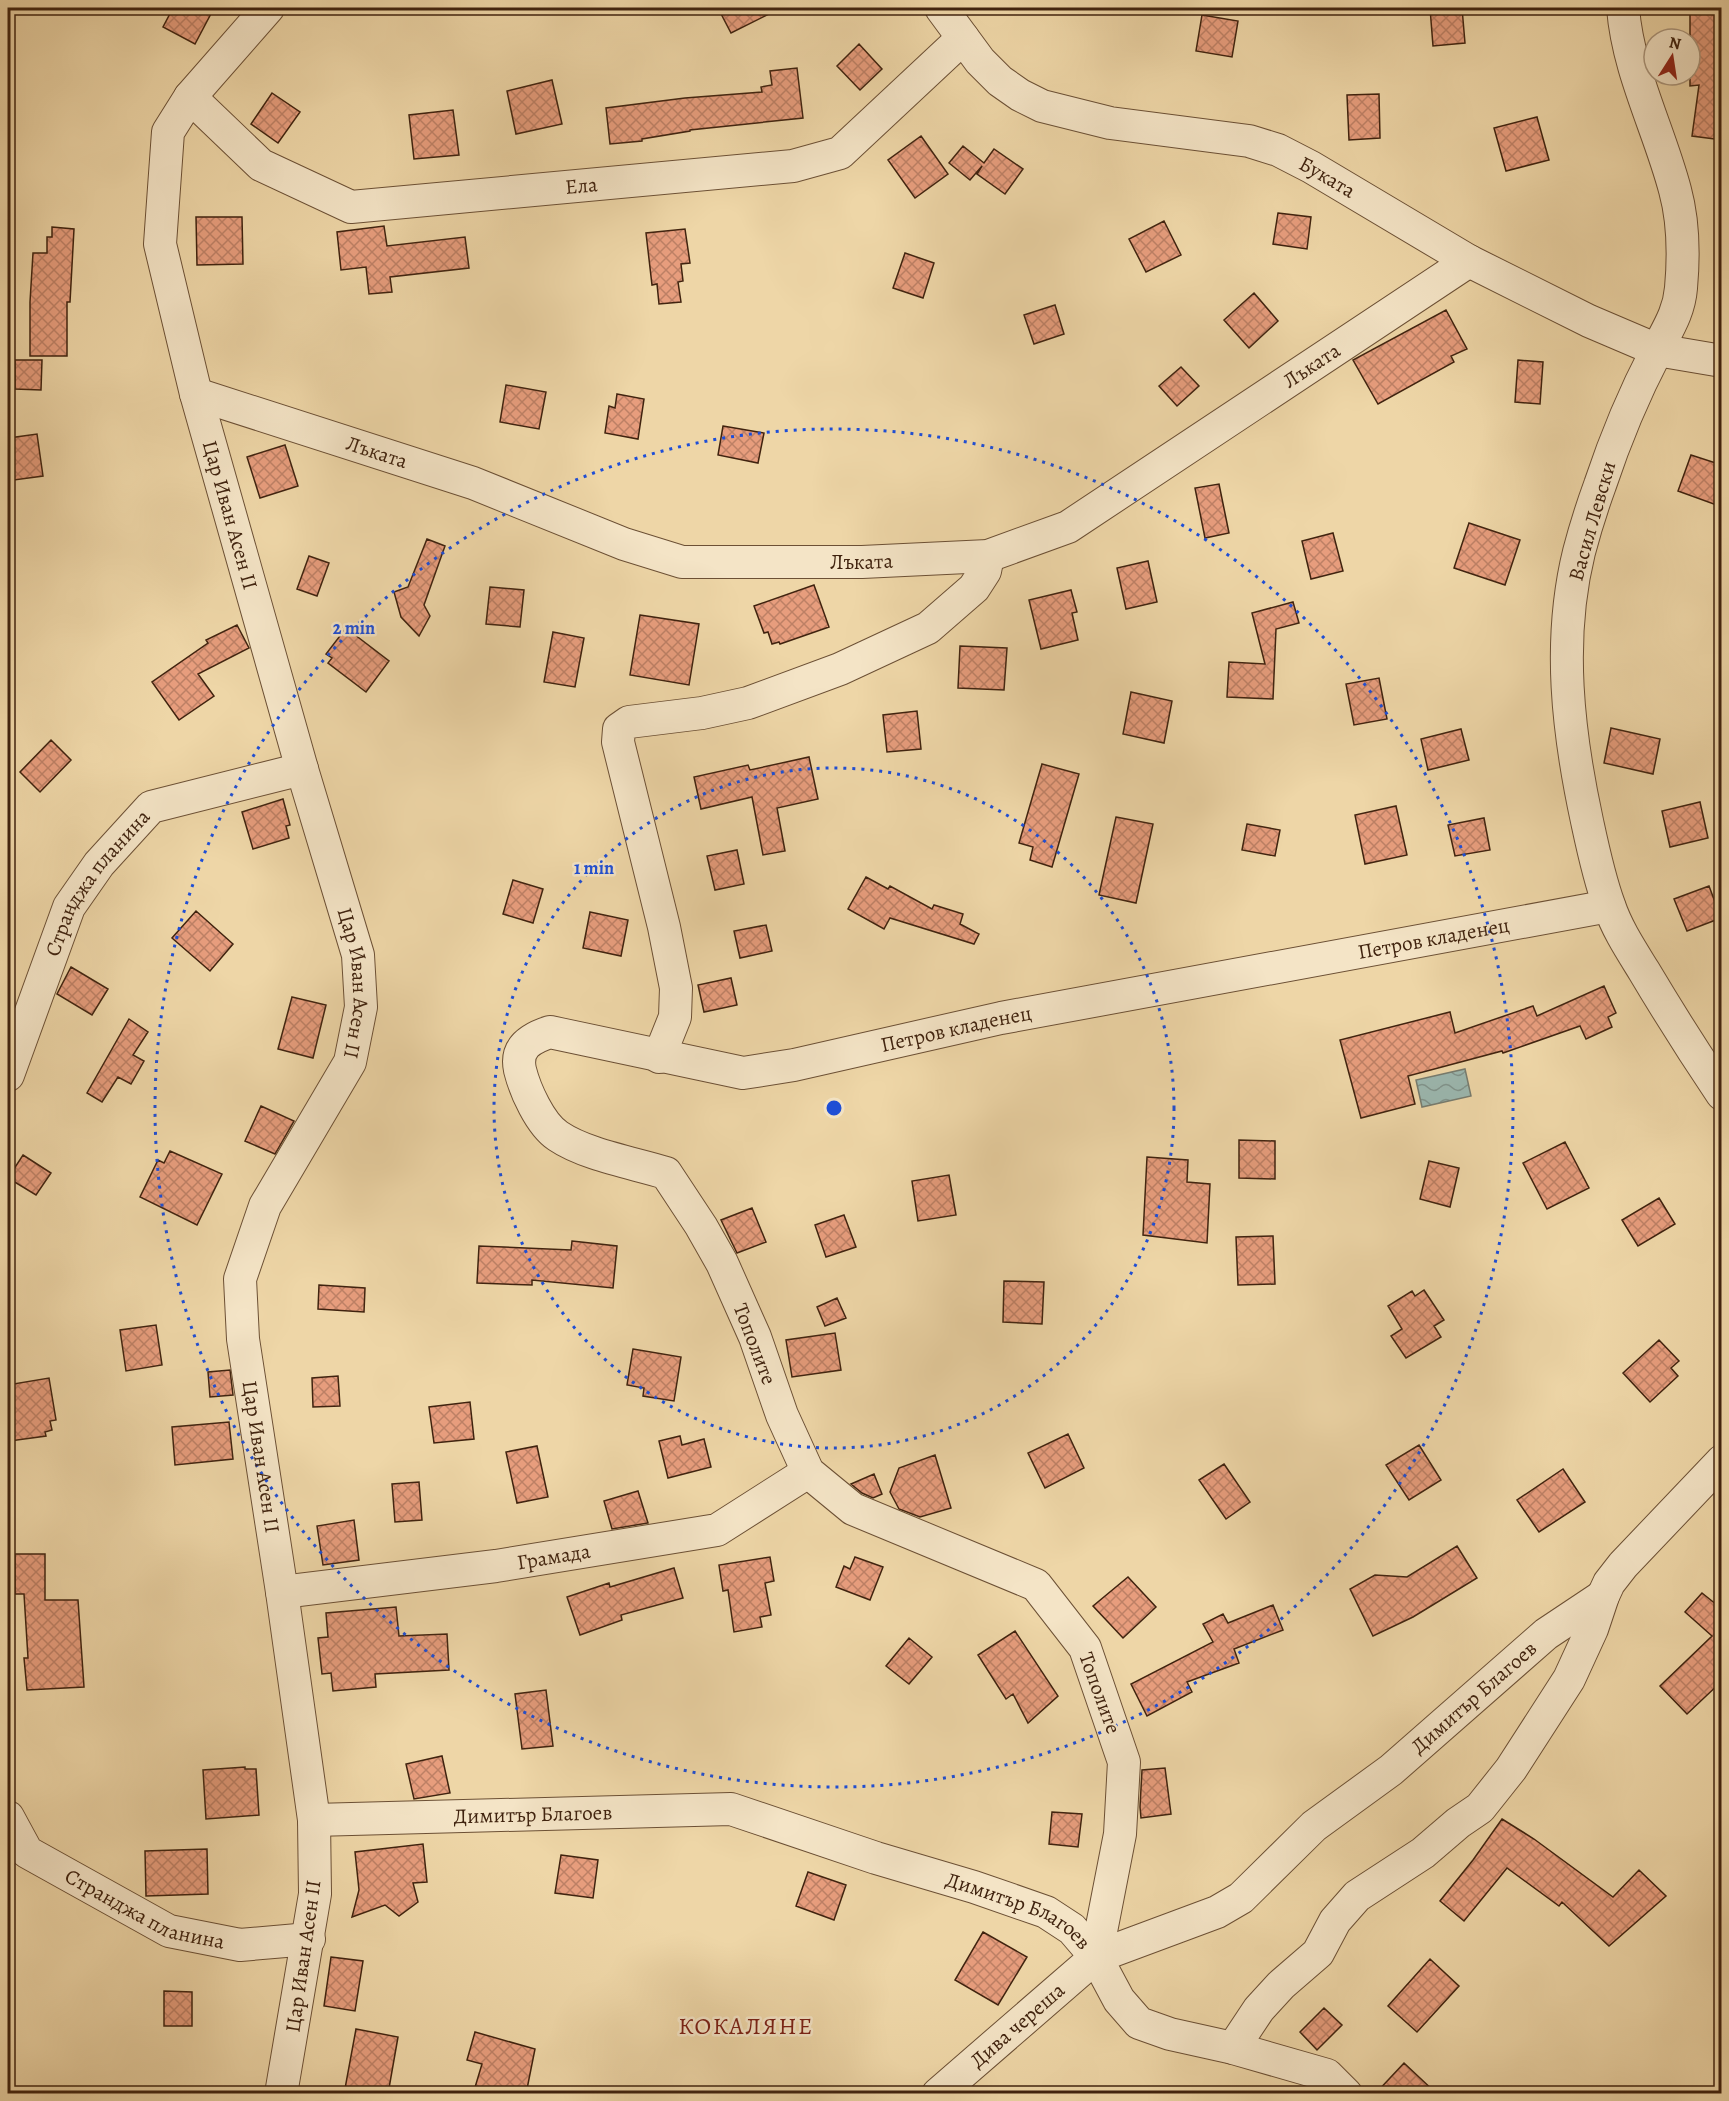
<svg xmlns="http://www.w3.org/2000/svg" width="1729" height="2101" font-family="Alegreya,serif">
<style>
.water{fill:url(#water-waves);stroke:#777c6f;stroke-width:1.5}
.building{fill:url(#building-cross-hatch);stroke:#40230f;stroke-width:1.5}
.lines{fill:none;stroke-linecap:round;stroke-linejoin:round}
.minor-casing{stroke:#6c5035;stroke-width:34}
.minor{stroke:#f4e4c6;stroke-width:32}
.ring{fill:none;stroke:#1d4ed8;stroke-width:3;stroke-dasharray:3 6}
.labels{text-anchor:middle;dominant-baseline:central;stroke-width:5;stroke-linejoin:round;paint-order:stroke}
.street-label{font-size:21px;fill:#40230f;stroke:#f4e4c6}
.quarter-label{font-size:24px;letter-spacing:1.5px;fill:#7a1f14;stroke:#f4e4c6}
.centre{fill:#1d4ed8;stroke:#f4e4c6;stroke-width:3}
.ring-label{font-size:18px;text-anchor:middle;font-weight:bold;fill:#1d4ed8;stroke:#f4e4c6;stroke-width:5;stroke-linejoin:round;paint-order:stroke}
</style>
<defs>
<pattern id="water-waves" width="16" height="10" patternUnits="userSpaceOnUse" patternTransform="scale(1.5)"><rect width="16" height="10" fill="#9bb7af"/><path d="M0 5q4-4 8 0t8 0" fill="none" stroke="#80948d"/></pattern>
<pattern id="building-cross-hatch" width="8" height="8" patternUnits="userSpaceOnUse" patternTransform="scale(1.5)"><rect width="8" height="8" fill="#e79d7d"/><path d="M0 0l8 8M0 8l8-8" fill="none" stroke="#bd8065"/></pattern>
</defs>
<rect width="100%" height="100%" fill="#eed6a7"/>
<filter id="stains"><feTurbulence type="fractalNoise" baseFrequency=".00333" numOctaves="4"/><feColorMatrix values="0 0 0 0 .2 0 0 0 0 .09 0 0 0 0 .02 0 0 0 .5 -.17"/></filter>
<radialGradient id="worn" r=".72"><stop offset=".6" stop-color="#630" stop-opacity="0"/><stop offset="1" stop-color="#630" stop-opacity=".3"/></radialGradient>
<path class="water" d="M1465,1069L1471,1096L1422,1107L1416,1080Z"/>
<path class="building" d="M173,8H214L195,44L163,27Z
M718,8H781L731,33Z
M1430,8H1462L1465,43L1433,46Z
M1690,8H1719L1722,22V140L1692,136L1699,85L1690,86Z
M1202,15L1238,21L1232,57L1196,51Z
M859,44L882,69L860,90L837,66Z
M797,68L803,118L690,130V131L642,139V141L610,144L606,108L685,98L762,92L761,87L772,85L770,71Z
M552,80L562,124L516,134L507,91Z
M272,93L300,112L278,143L251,124Z
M1379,94L1380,138L1349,140L1347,95Z
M453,110L459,155L414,159L409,115Z
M1537,117L1549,160L1506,171L1494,128Z
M921,136L948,174L915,198L888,160Z
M963,146L984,163L994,149L1023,169L1005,194L977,174L982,166L970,180L949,163Z
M1278,213L1311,217L1307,249L1273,244Z
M196,217H242L243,264L197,265Z
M1164,221L1181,255L1146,272L1129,239Z
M384,226L387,246L465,237L469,268L390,277L392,292L369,294L366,267L341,270L337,232Z
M52,227L74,229L70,302H67V356H30V302L33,253H47V237H52Z
M685,229L690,263L681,264L683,281L678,282L681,302L659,304L657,284L652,285L646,233Z
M905,253L934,263L923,298L893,288Z
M1254,293L1278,321L1249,348L1224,320Z
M1055,305L1064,334L1034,344L1024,315Z
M1446,310L1467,349L1451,356L1454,362L1378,404L1353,360Z
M15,360H42L41,390L15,389Z
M1518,360L1543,362L1540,404L1515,402Z
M1181,367L1199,386L1177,406L1159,386Z
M506,385L546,392L539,429L500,422Z
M617,394L644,399L638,439L605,433L609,406L615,408Z
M723,426L764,433L758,463L718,455Z
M37,434L43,476L14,480L9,438Z
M285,445L298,486L260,498L247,457Z
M1691,455L1722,465V507L1678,491Z
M1219,484L1229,533L1205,538L1195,488Z
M1469,523L1520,540L1505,585L1454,568Z
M1333,533L1343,571L1311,579L1302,541Z
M427,539L445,546L424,605L430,616L419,636L401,617L394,592L408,587Z
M309,556L329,563L317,596L297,589Z
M1148,561L1157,602L1126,609L1117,568Z
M814,585L829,627L780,644L779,642L772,644L768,632L764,633L754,606Z
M490,587L524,590L520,627L486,624Z
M1071,590L1077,612L1072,613L1078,640L1041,649L1029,600Z
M1293,602L1299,623L1276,629L1273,699L1227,697L1229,662L1265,664L1252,613Z
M640,615L699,624L689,685L630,675Z
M237,625L249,648L198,674L214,696L179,720L152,682L208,643L206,640Z
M346,628L389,661L366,692L328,663L332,658L326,654Z
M553,632L584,638L575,687L544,682Z
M960,646L1007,648L1004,690L958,688Z
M1379,678L1387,719L1354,725L1346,684Z
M1131,692L1172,701L1164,743L1123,734Z
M917,711L921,749L887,752L883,715Z
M1611,728L1660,739L1653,774L1604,763Z
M1461,729L1469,760L1428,770L1421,739Z
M51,740L71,760L40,792L20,772Z
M809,757L818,799L777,808L785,851L763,855L752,797L701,809L694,777L748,765L750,770Z
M1042,764L1079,774L1052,867L1030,860L1033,847L1019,843Z
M283,799L290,825L286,826L289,838L253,849L242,812Z
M1700,802L1708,838L1670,847L1662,811Z
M1396,806L1407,855L1365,864L1355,815Z
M1116,817L1153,824L1136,903L1099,895Z
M1484,818L1490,850L1455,856L1448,825Z
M1247,824L1280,830L1275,856L1242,850Z
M737,850L744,884L715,890L707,856Z
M866,877L888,889L890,886L932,909L934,905L963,914L960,924L979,934L974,944L890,918L884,929L848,909Z
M513,880L543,889L533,923L503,914Z
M1709,886L1721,918L1687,931L1674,899Z
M196,911L233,944L210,971L172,938Z
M590,912L628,920L621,956L583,948Z
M766,925L772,951L740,958L734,931Z
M71,967L108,989L92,1015L57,994Z
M731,978L737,1005L704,1012L698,985Z
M1604,986L1616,1013L1608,1017L1612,1027L1586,1039L1580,1026L1503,1053L1502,1051L1408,1076L1415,1104L1361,1118L1340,1040L1450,1012L1455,1033L1533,1006L1537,1016Z
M292,997L326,1005L313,1058L278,1049Z
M129,1019L148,1032L133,1055L144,1061L131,1084L118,1077L102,1102L87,1093Z
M261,1106L294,1121L275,1154L245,1141Z
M1239,1140L1275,1141V1179L1239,1178Z
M1565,1142L1589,1188L1547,1209L1523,1163Z
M170,1151L222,1174L197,1225L140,1197L158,1160L164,1163Z
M23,1155L51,1173L36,1195L8,1178Z
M1147,1157L1188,1160L1187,1182L1210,1184L1207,1243L1143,1235Z
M1429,1161L1459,1168L1450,1207L1420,1199Z
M949,1175L956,1215L918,1221L912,1181Z
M1659,1198L1675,1224L1638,1246L1622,1220Z
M752,1208L766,1242L737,1253L721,1220Z
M844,1215L856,1247L826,1257L815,1225Z
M1273,1236L1275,1284L1238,1285L1236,1237Z
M572,1241L617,1246L613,1288L532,1280V1285L477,1283L479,1246L571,1250Z
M1004,1281L1044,1282L1042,1324L1003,1322Z
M319,1285L365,1288L364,1312L318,1309Z
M1424,1290L1444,1320L1434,1326L1441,1337L1406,1358L1391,1336L1402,1329L1388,1306L1412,1291L1415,1296Z
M837,1298L846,1318L825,1326L817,1307Z
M156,1325L162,1365L126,1371L120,1330Z
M835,1333L841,1370L792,1377L786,1340Z
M1659,1340L1679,1361L1671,1368L1678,1376L1650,1402L1623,1373Z
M633,1349L681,1357L674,1401L643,1396L644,1388L627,1385Z
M230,1370L233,1395L210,1397L208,1372Z
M338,1376L340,1406L313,1407L312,1378Z
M49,1378L56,1420L50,1421L52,1430L45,1432L46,1436L10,1441L8,1424V1403L12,1402L10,1391H14L13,1384Z
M470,1402L474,1439L434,1443L429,1407Z
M229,1422L233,1459L175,1465L172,1427Z
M1068,1434L1084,1468L1045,1488L1028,1453Z
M680,1436L682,1445L704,1439L711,1467L668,1478L659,1441Z
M1419,1445L1441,1480L1409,1500L1386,1465Z
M537,1446L548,1497L517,1503L506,1452Z
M935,1455L951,1508L920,1517L899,1509L890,1492L899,1468Z
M1224,1464L1250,1502L1226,1519L1199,1480Z
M1563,1469L1585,1502L1539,1532L1517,1500Z
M874,1474L882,1494L873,1498L862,1493L851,1484Z
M419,1482L422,1520L395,1522L392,1484Z
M638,1491L648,1523L612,1529L604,1501Z
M354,1520L359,1560L323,1565L317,1526Z
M1457,1546L1477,1578L1413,1617L1373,1636L1350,1589L1375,1575L1407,1577Z
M15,1554H45V1600H78L84,1687L27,1690L24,1658H28L24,1594H15Z
M770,1557L774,1581L765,1583L771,1615L760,1617L762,1627L734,1632L728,1590L723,1591L719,1565Z
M855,1557L883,1567L870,1600L836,1587L844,1566L850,1569Z
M674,1568L683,1598L621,1615L622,1620L580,1635L567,1597L609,1583L610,1587Z
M1128,1577L1156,1607L1123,1638L1093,1606Z
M1702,1593L1722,1609V1681L1687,1714L1660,1686L1712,1636L1685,1612Z
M1273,1605L1283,1630L1234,1649L1239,1663L1187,1682L1192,1692L1147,1716L1131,1684L1213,1642L1203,1624L1223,1614L1228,1623Z
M396,1607L399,1636L447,1634L449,1670L375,1674L376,1687L333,1691L331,1673L322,1674L318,1638L328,1637L326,1613Z
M1015,1631L1058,1696L1028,1723L1013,1694L1006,1699L978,1655Z
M909,1638L932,1657L909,1684L886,1666Z
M546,1690L553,1746L522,1749L515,1694Z
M442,1756L450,1793L414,1799L406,1764Z
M245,1767V1769H256L259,1815L206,1819L203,1770Z
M1165,1768L1171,1814L1141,1818L1140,1807L1142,1770Z
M1052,1812L1082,1814L1078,1847L1049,1844Z
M1502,1819L1534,1839L1613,1897L1639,1870L1666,1896L1609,1946L1562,1902L1559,1906L1507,1868L1464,1921L1440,1901L1473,1860Z
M423,1844L427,1882L413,1883L418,1902L399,1916L385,1905L352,1917L359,1890L355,1852Z
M207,1849L208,1894L146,1896L145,1851Z
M561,1855L598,1860L593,1898L555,1893Z
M808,1872L846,1885L834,1920L796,1906Z
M983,1932L1027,1957L998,2005L955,1980Z
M331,1957L363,1961L355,2011L324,2006Z
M1430,1959L1459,1986L1417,2032L1388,2006Z
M164,1991L192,1992V2026H164Z
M1324,2008L1342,2025L1317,2050L1300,2032Z
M356,2029L398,2037L388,2094H344Z
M475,2032L535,2049L526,2094H473L482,2064L467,2060Z
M1404,2063L1437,2094H1375Z"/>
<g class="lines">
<g class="minor-casing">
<g id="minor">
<path id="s1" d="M268,8L190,97L168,132L160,244L196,394L302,769L358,955L361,1007L350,1062L265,1206L240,1279L243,1339L282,1592L314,1820L315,1894L281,2094"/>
<path id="s2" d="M941,8L980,61L1000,81L1020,95L1042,106L1110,123L1249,141L1278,150L1311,167L1469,261L1589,321L1657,350L1722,361"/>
<path d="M1623,8C1628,72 1659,129 1675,190C1684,223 1684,255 1681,288C1679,313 1667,330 1656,352C1634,394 1615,440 1600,485C1592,507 1585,529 1579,552C1557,641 1568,733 1587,821C1593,849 1599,878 1609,905C1617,929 1631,950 1644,971C1669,1013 1695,1054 1722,1094"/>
<path id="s3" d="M190,97L261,165L351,207L793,166L840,153L963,38"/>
<path id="s4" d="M196,394L473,483L624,544L682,562H862L988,556L1068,527L1469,261"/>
<path d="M659,1057L675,1017L676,988L664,927L618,742L619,729L629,722L702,713L748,703L840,669L928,628L974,588L985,571L988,556"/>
<path id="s5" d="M8,1075L69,907L99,864L151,807L302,769"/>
<path id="s6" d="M282,1592L496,1566L717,1530L808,1472"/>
<path id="s7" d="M8,1817L27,1852L169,1931L240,1945L309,1939"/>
<path id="s8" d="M314,1820L731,1809L876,1858L974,1887L1046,1912L1072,1929L1096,1957L1119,2000L1139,2023L1170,2034L1233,2048L1327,2075L1346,2094"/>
<path id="s9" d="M1096,1957L1120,1834L1124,1762L1085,1648L1036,1585L853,1509L808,1472L782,1415L755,1337L722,1263L701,1226L666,1173C634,1163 586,1155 558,1136C540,1124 525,1090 520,1070C515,1047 531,1038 550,1032L743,1073L794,1065L1001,1018L1609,906"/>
<path d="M1233,2048L1259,2009L1281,1985L1318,1953L1335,1921L1357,1896L1423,1853L1458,1823L1480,1808L1511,1769L1569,1679L1592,1629L1603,1596L1609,1583L1623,1565L1722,1461"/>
<path id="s10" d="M938,2094L1096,1957L1217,1912L1241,1898L1314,1826L1391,1770L1546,1634L1603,1596"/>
</g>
</g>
<use href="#minor" class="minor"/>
</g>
<g class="ring">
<circle cx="834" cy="1108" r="340"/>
<circle cx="834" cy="1108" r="679"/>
</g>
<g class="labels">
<g class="street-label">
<text stroke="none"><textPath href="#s2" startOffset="440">Буката</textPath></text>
<text stroke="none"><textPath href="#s3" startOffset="429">Ела</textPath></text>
<text stroke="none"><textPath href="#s4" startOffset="1198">Лъката</textPath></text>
<text stroke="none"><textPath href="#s4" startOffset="190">Лъката</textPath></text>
<text stroke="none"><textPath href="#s1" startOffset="552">Цар Иван Асен II</textPath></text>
<text transform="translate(1592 521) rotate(-74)">Васил Левски</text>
<text stroke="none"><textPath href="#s4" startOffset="694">Лъката</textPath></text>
<text stroke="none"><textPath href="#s5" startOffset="214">Странджа планина</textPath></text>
<text stroke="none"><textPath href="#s9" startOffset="2134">Петров кладенец</textPath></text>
<text stroke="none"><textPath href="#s1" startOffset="1038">Цар Иван Асен II</textPath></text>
<text stroke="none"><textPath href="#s9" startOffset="1648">Петров кладенец</textPath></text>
<text transform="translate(755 1344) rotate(69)">Тополите</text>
<text stroke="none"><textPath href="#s1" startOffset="1542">Цар Иван Асен II</textPath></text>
<text stroke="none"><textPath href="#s6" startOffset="274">Грамада</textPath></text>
<text transform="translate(1100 1693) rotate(70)">Тополите</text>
<text stroke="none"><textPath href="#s10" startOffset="674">Димитър Благоев</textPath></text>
<text stroke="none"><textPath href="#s8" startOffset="219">Димитър Благоев</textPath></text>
<text stroke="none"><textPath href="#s7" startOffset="172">Странджа планина</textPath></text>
<text stroke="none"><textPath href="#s8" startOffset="723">Димитър Благоев</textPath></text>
<text transform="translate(303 1956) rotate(-82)">Цар Иван Асен II</text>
<text stroke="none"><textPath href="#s10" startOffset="105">Дива череша</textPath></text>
</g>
<g class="quarter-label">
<text x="746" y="2026">КОКАЛЯНЕ</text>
</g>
</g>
<circle cx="834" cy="1108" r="9" class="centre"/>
<g class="ring-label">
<text x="354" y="634">2 min</text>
<text x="594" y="874">1 min</text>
</g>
<rect width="1729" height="2101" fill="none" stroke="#eed6a7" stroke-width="30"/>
<rect x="9" y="9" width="1711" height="2083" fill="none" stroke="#40230f" stroke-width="3"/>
<rect x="15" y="15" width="1699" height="2071" fill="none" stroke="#40230f" stroke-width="1.5"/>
<g transform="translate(1672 57) rotate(12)"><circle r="28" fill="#f4e4c6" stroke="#ac977d" stroke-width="1.5"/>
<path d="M0-4.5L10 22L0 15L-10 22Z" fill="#8f2418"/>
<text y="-9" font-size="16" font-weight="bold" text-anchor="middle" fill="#40230f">N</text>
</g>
<rect width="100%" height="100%" filter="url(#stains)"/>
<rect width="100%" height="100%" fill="url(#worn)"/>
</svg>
